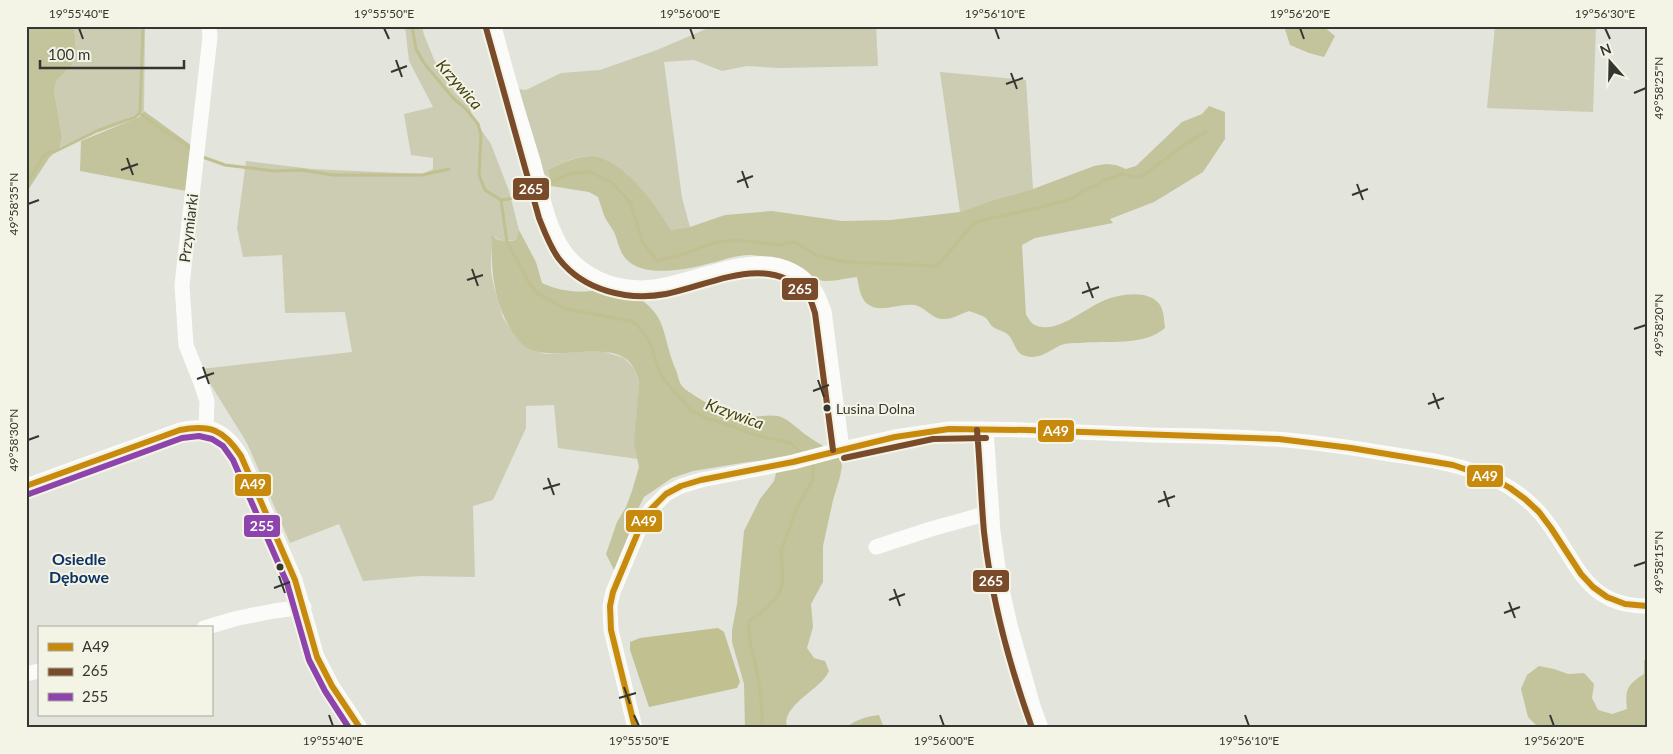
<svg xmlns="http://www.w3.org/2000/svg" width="1673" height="754" font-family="Lato,sans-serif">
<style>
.green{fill:#cbccb1}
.forest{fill:#c3c39c}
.water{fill:#c0c090}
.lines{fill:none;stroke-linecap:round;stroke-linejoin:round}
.stream{stroke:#c0c090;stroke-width:3}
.minor{stroke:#fbfbfa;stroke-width:15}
.bus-1-casing{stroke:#f4f4e6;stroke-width:10}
.bus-2-casing{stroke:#f4f4e6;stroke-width:10}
.bus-3-casing{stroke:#f4f4e6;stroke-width:10}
.bus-1{stroke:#c78a0c;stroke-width:6}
.bus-2{stroke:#7a4b2a;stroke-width:6}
.bus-3{stroke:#8e44ad;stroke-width:6}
.ticks{fill:none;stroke:#363631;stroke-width:2}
.bus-dot{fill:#363631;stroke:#f4f4e6;stroke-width:2}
.labels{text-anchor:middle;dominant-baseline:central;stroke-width:4;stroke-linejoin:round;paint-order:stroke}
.bus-label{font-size:14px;fill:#363631;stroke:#f4f4e6;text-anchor:start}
.street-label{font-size:15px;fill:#363631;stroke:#f4f4e6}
.water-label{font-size:16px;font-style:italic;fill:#42400d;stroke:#f4f4e6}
.neighbourhood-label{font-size:16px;font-weight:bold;fill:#0d3266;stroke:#f4f4e6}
.line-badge{stroke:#f4f4e6;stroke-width:2}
.badge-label{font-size:14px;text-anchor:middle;font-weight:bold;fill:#fff}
.neatline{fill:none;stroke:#363631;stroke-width:2}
.ticks-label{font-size:12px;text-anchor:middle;fill:#363631}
</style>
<rect width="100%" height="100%" fill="#e3e4dc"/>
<path class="green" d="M73,26H145L144,111L60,147L62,137L54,90L57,80L72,65L76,55L75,35Z
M405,26H422L424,35L439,71L457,95L469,106L474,120L491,144L509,191L519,230L516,240L503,241L491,236V272L494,287L503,318L522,344L530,349L545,354L602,351L624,358L635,369L639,385L635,439L638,459L558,448L554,405L526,406V428L493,500L473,506L475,577L420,576L363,581L339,524L290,543L247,443L201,369L352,352L345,312L285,313L282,255L243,257L237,228L246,161L312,169L423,174L433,169V158L411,155L404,114L433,107L409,61Z
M713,26H876L878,66L780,68L747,66L722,71L694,60L664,62L682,198L690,227L671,230C655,204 630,167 599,157C584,152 561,163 548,170L550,179L542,172L522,106L519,89L526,90L561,73L600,70L657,50Z
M1495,26H1596L1593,112L1487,108Z
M940,72L1026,80L1033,189L990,201L960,212Z"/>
<path class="forest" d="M26,26H73L75,35L76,55L72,65L57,80L54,90L62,137L60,147L49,158L26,193Z
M1290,26H1323L1335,36L1324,57L1309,53L1290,45L1285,29Z
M1209,106L1225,112V139L1203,172L1154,202L1110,219L1113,223L1035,238L1022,245L1026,315C1028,317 1030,322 1033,324C1054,337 1085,308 1103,301C1119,294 1149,289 1160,305C1164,311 1164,321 1165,328C1143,347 1107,340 1080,343C1074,343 1067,343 1061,345C1050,350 1040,360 1026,356C1016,354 1015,344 1010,337C1006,331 999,331 993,327C990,325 989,321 986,318C982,315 974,313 969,311C960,314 952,320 942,319C932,319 925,307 915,305C900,303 881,313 869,305C860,300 859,286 857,277C845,278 830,283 819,280C812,278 809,272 804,269C789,259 769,257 752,255C738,254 724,260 711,263C689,269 644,279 626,259C619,251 618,241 614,232C611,226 606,221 604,215C602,209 600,203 598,197L589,192L551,186L548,170C560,163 586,153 599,157C630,167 655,204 671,230L690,227L725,215L772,211L842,221L891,220L960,212L990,201L1033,189L1094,166L1106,164L1116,165L1126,169L1136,166L1182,122L1202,114Z
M144,111L195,148L186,191L80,171L81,141L139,117Z
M519,230L536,262L542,283C557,290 574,293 591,291C603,289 617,287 628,292C670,314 660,332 676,370C678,375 679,384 683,387C686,391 692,393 695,396C711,405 725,416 744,417C755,418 767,414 778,416C790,419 799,431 809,437C819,444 829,449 839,456L842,466L840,477L833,500L823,546V582L811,604L813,627L807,648L814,658L825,661L829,671C827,675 825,678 822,681C811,693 781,709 787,728H745L744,684L732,642V630L737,604L744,531L760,499L774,481L777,469L759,461L748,462L693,471L672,478L644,497L639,507L634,530L626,551L614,570L606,554L617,522L626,507L632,491L639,467L634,443L639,385C632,325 556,369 524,346C519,342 516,336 512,331C492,300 492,270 491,235C499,242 506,242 516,240Z
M1647,658V728H1539L1528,717L1521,689L1527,675L1539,666L1554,669L1568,674L1584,673L1594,684L1592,698L1598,710L1612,714L1627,709C1625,689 1627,685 1644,674V660Z
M879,715L884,728H846C856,719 866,717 879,715Z"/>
<path class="water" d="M718,628L724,632L740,682L737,688L649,707L630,650V642L640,638Z"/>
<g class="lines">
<path class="stream" d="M143,26L140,113C156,128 175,136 192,150
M412,26L416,49L424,63L453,98L466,109L478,124L481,135L479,175L485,190L501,200
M200,156L225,165L274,171L301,170L333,175H422L449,169
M548,183L572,173L591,172L611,182L630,202L643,243L657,261L681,255L713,243L736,240L778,245L795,242L816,255L845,262L937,266L975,222L1046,206L1075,197L1085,189L1097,186L1102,181L1122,174L1135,177L1142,176L1187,143L1206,132
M26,186L42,158L49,152H54L97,131L135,117L140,113
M501,200L507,242L530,284L537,293L566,309L631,321L638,326L649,340L658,367L664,380L691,410L709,419L732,426L751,434L791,443L802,454
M501,200L514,198L535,192
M762,728C762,709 761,690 757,672C754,654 747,639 749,621L763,611L775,600L781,589L783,578L781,552L784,544L795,512L813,479V466L809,462"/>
<path class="minor" d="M494,26C505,71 519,116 533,161C542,193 549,241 576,264C594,280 617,288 642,288C697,287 772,232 815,291C819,296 821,305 824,311L842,449
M206,427L207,401L201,383L186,345L182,285L210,37L209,26
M986,429L993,532L1000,581L1010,625L1033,706L1041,728
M26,486L180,430C209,423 226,430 241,456L295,580L317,657L332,686L360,728
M876,547L931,529L992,512
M204,628L238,618L274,611L304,607
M26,674L39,671
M635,728L611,630L610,606L613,592L641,525L651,509L666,494L681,486L701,480L793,462L842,449L895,437L949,429H986C1041,430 1095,433 1149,435C1198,436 1248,436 1297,441C1326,444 1355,448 1383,453C1414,458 1446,461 1476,472C1500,480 1522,493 1539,512C1575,552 1580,607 1647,606"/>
<g class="bus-1-casing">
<path id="bus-1" d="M26,486L180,430C210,424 224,430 241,456L295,580L317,657L332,686L360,728
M635,728L611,630L610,606L613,592L641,525L651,509L666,494L681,486L701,480L793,462L895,437L949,429L1027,430L1279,439L1351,448L1453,465L1494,479L1510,488L1525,499L1539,512L1551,528L1581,574L1593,587L1607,597L1625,604L1647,606"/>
</g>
<g class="bus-2-casing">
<path id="bus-2" d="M486,28L539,218C545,233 550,247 559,259C584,291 628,301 666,294C712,285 770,251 808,296C812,301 813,308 815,313L833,450
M977,430C980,464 981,498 984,532C991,596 1010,667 1032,728
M844,458L933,439L986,438"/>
</g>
<g class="bus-3-casing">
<path id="bus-3" d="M29,494L182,438L199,436L212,439L223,446L233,460L287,583L309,660L325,691L349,728"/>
</g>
<use href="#bus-1" class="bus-1"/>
<use href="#bus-2" class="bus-2"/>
<use href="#bus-3" class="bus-3"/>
</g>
<path class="ticks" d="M79,28L83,39M384,28L389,39M690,28L694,39M995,28L999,39M1300,28L1304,39M1605,28L1610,39M396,60L402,77M391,72L407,66M1011,73L1017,89M1006,84L1023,78M1634,93L1646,88M127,158L133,175M121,170L138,164M742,171L748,188M737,182L753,176M1357,184L1363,200M1352,195L1368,189M28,204L39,200M472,269L478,286M467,280L483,275M1087,282L1093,298M1082,293L1099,287M1634,329L1646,325M203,367L209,384M197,379L214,373M818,380L824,397M813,391L829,385M1433,393L1439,409M1428,404L1444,398M28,440L39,436M548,478L554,495M543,489L560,484M1164,491L1169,507M1158,502L1175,496M1634,566L1646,562M279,576L285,593M274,588L290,582M894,589L900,606M889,600L905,594M1509,602L1515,618M1504,613L1520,607M624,687L630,704M619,698L636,693M329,715L333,726M634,715L639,726M940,715L944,726M1245,715L1249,726M1550,715L1554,726"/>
<g class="bus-dot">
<circle cx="827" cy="408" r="4.5"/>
<circle cx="280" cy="567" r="4.5"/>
</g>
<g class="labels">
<g class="bus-label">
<text x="836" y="408">Lusina Dolna</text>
</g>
<g class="street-label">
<text transform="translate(188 228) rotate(-83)">Przymiarki</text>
</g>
<g class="water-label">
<text transform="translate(460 84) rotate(49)">Krzywica</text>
<text transform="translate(735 413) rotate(20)">Krzywica</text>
</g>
<g class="neighbourhood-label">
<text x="79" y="558">Osiedle<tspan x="79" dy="18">Dębowe</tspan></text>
</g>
</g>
<g class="line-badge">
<rect x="512" y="177" width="38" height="24" rx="5" fill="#7a4b2a"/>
<rect x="781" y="277" width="38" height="24" rx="5" fill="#7a4b2a"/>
<rect x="1037" y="419" width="38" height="24" rx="5" fill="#c78a0c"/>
<rect x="1466" y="464" width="38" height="24" rx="5" fill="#c78a0c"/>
<rect x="234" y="473" width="38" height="24" rx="5" fill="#c78a0c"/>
<rect x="625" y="509" width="38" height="24" rx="5" fill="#c78a0c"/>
<rect x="243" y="514" width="38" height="24" rx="5" fill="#8e44ad"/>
<rect x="972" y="569" width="38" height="24" rx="5" fill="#7a4b2a"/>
</g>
<g class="badge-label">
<text x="531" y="194">265</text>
<text x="800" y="294">265</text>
<text x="1056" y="436">A49</text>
<text x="1485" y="481">A49</text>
<text x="253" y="489">A49</text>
<text x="644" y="526">A49</text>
<text x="262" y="531">255</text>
<text x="991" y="586">265</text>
</g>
<rect width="1673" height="754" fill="none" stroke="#f4f4e6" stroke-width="55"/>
<rect x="38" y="626" width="175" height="90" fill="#f4f4e6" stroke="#a8a89e"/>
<rect x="48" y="643" width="25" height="8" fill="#c78a0c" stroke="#a8a89e"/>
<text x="82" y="652" font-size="15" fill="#363631">A49</text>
<rect x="48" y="668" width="25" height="8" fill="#7a4b2a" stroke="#a8a89e"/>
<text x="82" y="676" font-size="15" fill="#363631">265</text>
<rect x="48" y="693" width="25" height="8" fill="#8e44ad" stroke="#a8a89e"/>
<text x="82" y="702" font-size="15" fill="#363631">255</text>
<g transform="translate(1610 62) rotate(340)" stroke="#f4f4e6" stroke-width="4" paint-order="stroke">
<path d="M0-4L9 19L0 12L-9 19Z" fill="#363631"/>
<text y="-8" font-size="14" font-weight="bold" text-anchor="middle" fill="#363631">N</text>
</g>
<path d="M40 60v8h144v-8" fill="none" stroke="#363631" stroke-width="2.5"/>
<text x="48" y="60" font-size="15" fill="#363631" stroke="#f4f4e6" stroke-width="4" paint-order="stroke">100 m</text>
<rect x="28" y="28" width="1618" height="698" class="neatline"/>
<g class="ticks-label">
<text x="79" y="18">19°55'40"E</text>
<text x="384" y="18">19°55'50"E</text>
<text x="690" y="18">19°56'00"E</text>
<text x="995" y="18">19°56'10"E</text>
<text x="1300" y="18">19°56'20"E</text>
<text x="1605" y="18">19°56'30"E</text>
<text transform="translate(1659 88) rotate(-90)" y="4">49°58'25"N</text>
<text transform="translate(14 204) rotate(-90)" y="4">49°58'35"N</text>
<text transform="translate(1659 325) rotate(-90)" y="4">49°58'20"N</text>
<text transform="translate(14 440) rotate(-90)" y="4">49°58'30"N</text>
<text transform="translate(1659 562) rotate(-90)" y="4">49°58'15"N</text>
<text x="333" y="745">19°55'40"E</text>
<text x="639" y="745">19°55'50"E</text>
<text x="944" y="745">19°56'00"E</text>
<text x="1249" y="745">19°56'10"E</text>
<text x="1554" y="745">19°56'20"E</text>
</g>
</svg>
